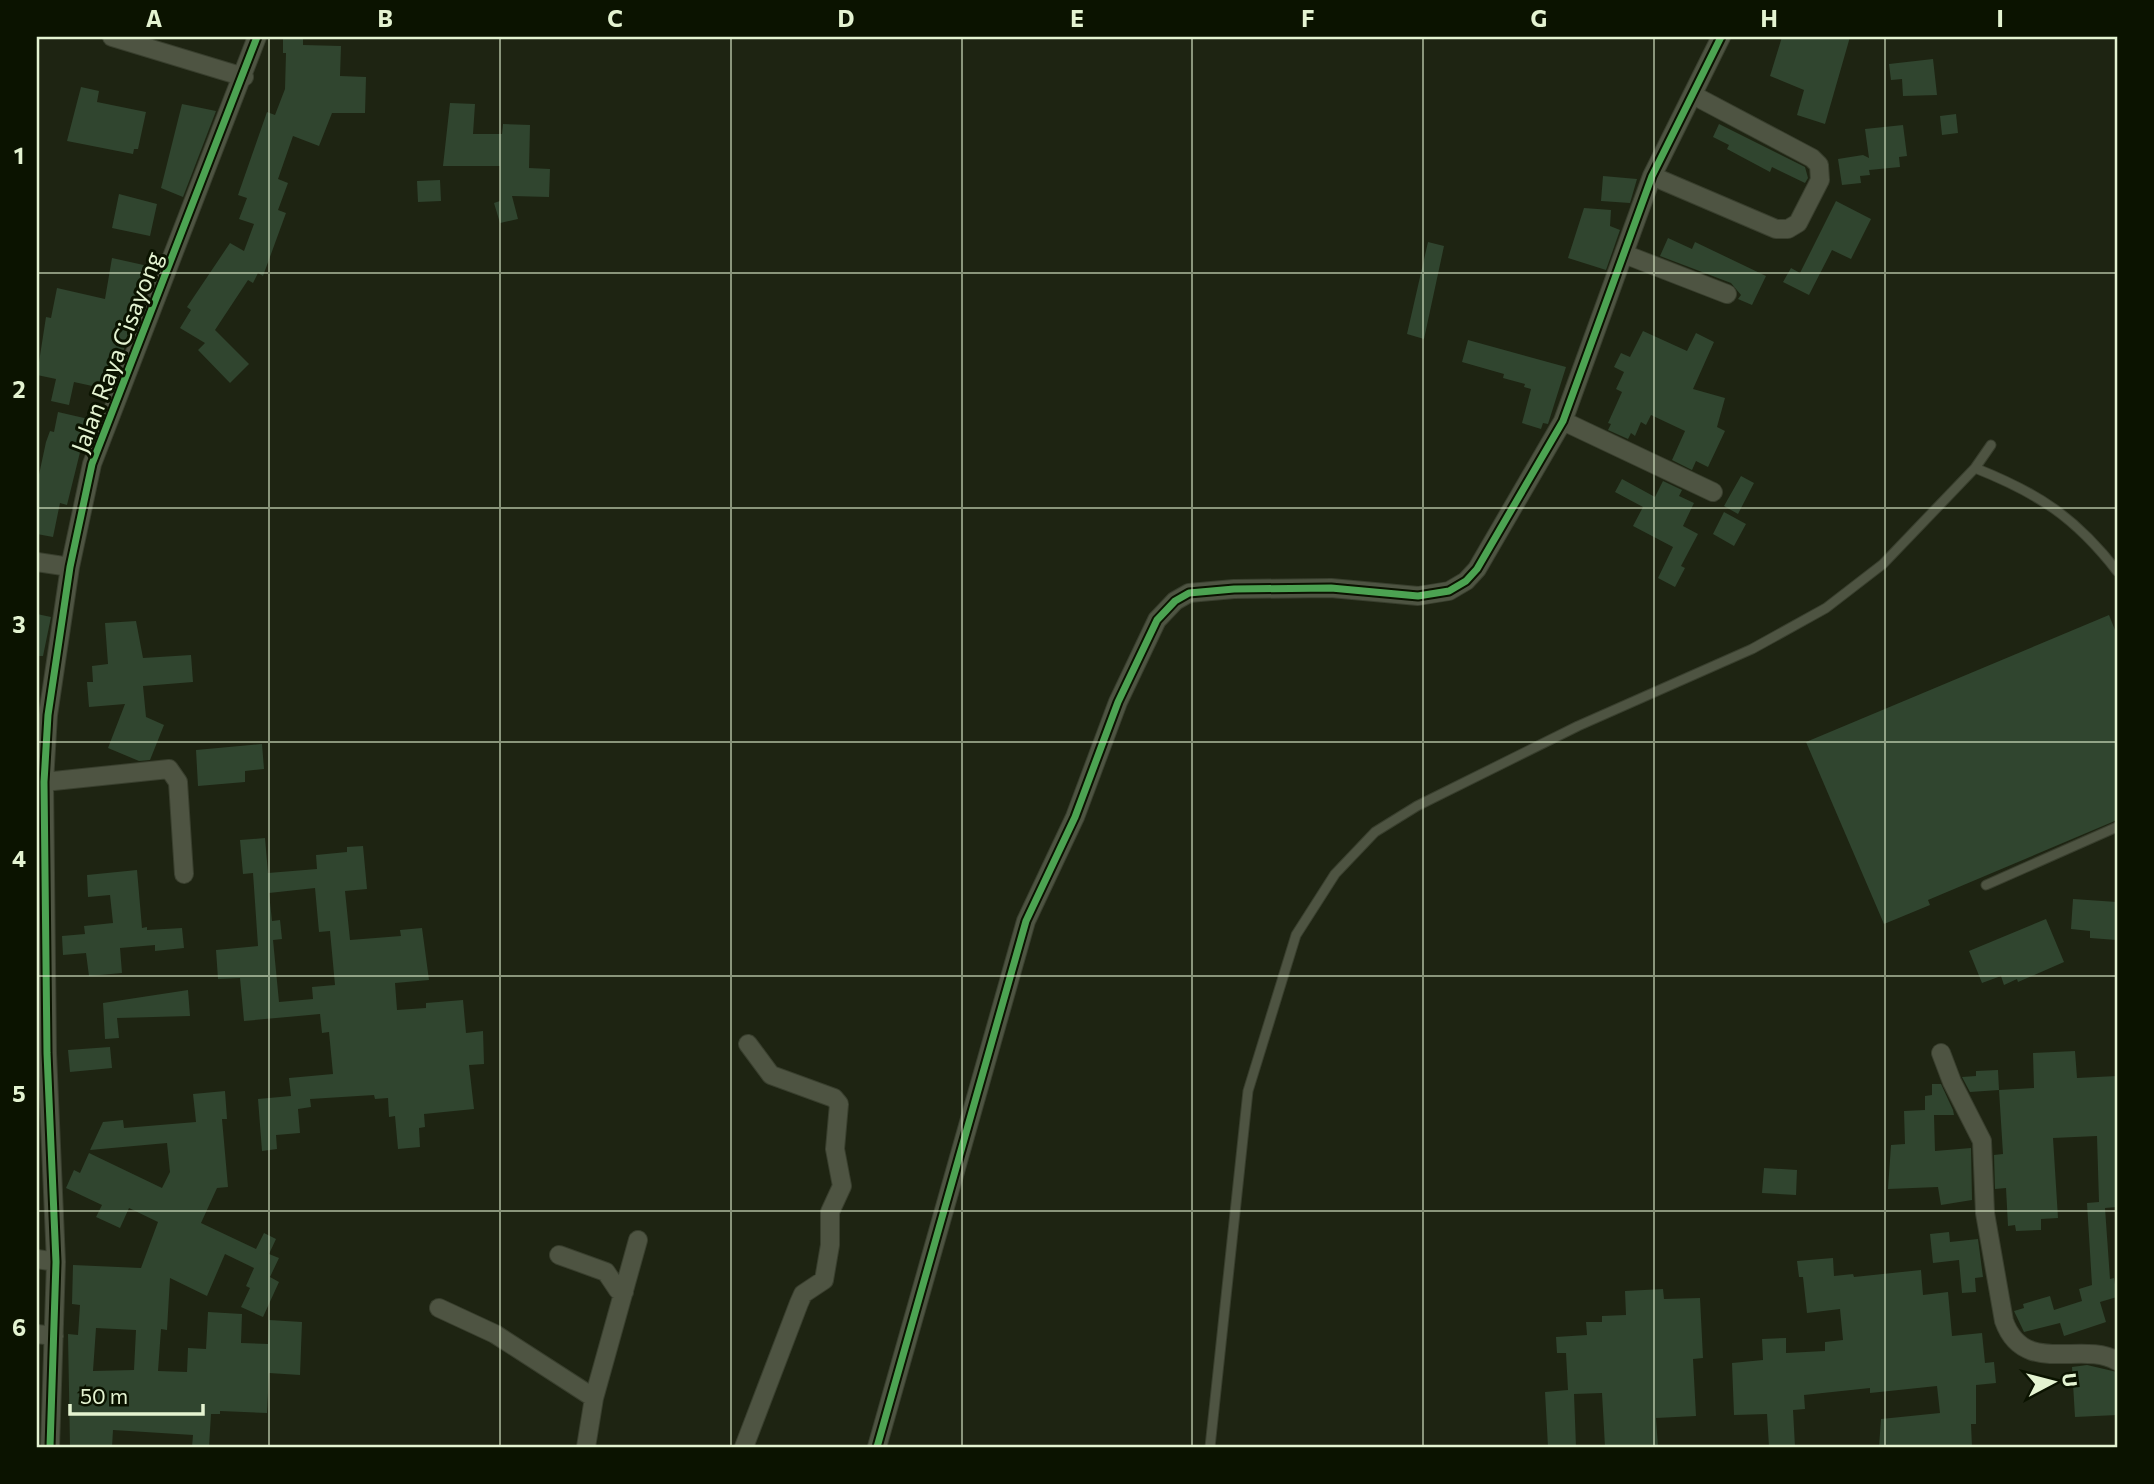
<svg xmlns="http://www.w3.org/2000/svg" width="2154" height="1484" font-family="Commissioner,sans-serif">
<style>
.building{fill:#30452f;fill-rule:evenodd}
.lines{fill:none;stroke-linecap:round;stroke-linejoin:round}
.service-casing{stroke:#393f2e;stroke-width:11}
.minor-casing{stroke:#393f2e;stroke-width:20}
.service{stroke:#4e5442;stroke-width:9}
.minor{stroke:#4e5442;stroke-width:18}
.cycleway-casing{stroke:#0b1300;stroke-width:11}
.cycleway{stroke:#4ca352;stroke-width:7}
.grid{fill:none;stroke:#e4f3d1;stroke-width:2;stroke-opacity:0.55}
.labels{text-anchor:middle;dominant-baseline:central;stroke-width:6;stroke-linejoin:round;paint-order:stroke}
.street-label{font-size:24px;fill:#e4f3d1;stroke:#0b1300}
.neatline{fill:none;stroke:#e4f3d1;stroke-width:2.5}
.grid-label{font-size:23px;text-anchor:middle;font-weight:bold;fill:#e4f3d1}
</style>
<rect width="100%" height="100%" fill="#1e2412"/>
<path class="building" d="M283,37H303V45L341,46L340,76L366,77L365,113H332L319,146L293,136L278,179L288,183L278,210L286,213L263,276L258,273L253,283L248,280L215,330L249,364L230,383L198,350L205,343L180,328L191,310L187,307L230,243L244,251L254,224L239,219L247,198L238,195L267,112L275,115L285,89L286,53H283Z
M1782,37H1850L1825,124L1797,115L1804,90L1770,76Z
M1933,59L1937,95L1903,96L1902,79L1891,80L1889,64Z
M81,87L99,91L97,102L146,112L138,149H134L133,154L67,141Z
M450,103L475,104L473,134H502L503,124L530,125L529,168L550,169L549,197L512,196L518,219L500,223L494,203L500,201V166H443Z
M182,104L216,111L183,197L161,188Z
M1956,114L1958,133L1942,135L1940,116Z
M1719,124L1805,167L1808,178L1805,183L1772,167L1770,172L1727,149L1729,145L1713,137Z
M1903,125L1907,156L1899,157L1900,167L1869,170L1870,175L1860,176L1861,183L1842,185L1838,159L1863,155L1869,158L1865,129Z
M1603,176L1637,179L1630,203L1601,201Z
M440,180L441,201L418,202L417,181Z
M119,194L157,204L150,236L112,228Z
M1836,201L1871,219L1851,259L1832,250L1809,295L1783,282L1791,268L1800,273Z
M1584,208L1611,210L1610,226L1620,230L1606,270L1568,258Z
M1668,238L1692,249L1695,242L1766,276L1752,305L1738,299L1741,295L1731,283L1660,256Z
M1428,242L1444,246L1424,339L1407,334Z
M112,258L148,266L144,282L150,283L120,359L113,358L106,389L74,382L69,405L51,401L56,379L37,375L46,317L51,318L57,288L105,299Z
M1643,331L1687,351L1696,333L1714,342L1693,389L1725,398L1717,427L1725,431L1708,467L1696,461L1692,470L1672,460L1685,431L1651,415L1646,425L1641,422L1635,436L1631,433L1628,439L1608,430L1611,424L1608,423L1622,392L1616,389L1624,372L1614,367L1621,353L1630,357Z
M1468,340L1566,367L1548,424L1543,423L1541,429L1522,423L1531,389L1524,387L1525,384L1503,378L1504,374L1462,362Z
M58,412L97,421L92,433L85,432L67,505L60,503L53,537L37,534V484L46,442L50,431L54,432Z
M1741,476L1754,483L1738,514L1724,506Z
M1622,479L1655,497L1663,481L1682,490L1679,496L1694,503L1683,526L1698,534L1681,566L1685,568L1675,587L1658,578L1673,547L1633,526L1643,507L1615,492Z
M1724,512L1746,524L1734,546L1713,534Z
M37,614L51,617L43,656H37Z
M2109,615L2117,635V820L1928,900L1930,905L1884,924L1806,742Z
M136,621L143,658L191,655L193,682L143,686L146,717L164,725L150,760L139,761L108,748L125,704L89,707L87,682H93L92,666L108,664L105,623Z
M262,744L264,769L245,771V782L198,786L196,750Z
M265,838L268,873L317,869L316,855L347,852V847L363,846L367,889L345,891L350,940L401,936L400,930L422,928L429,980L395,983L397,1010L426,1008V1003L463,1000L466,1033L483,1031L484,1064L469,1065L474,1109L424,1114L425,1127L419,1128L420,1147L398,1149L395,1116L389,1117L388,1098L375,1099L374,1095L310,1099L311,1107L298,1109L300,1133L276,1135L277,1149L262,1151L258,1099L291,1096L289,1078L333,1074L329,1032L322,1033L320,1014L244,1021L240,978L218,979L216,950L258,946L253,873L243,874L240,840ZM315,888L319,932L330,931L335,985L312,987L313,999L279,1002L273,940L282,939L280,920L272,921L269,893Z
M137,870L142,928L147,927V930L182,928L184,948L155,951V945L120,948L122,973L89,976L86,953L63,955L62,936L85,934L84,926L113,923L110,895L88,897L87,875Z
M2073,899L2117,902V940L2090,938V931L2071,929Z
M2046,919L2064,962L2018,982L2017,979L2004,985L2001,976L1982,983L1969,951Z
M188,990L190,1016L117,1018L119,1038L105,1039L103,1003Z
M110,1047L112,1068L70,1072L68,1050Z
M2075,1051L2077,1078L2117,1076V1207L2105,1208L2110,1279L2114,1278L2117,1297L2100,1302L2106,1322L2064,1336L2060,1323L2024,1332L2014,1311L2024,1308L2023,1304L2050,1296L2054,1310L2082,1301L2079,1289L2092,1285L2087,1203L2099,1202L2097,1136L2053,1138L2058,1218L2041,1219V1230L2016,1231L2015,1225L2008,1226L2006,1188L1995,1189L1994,1155L2003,1154L1999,1090L2034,1088L2033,1053Z
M1998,1070L1999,1090L1970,1092L1962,1077L1976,1076V1071Z
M1932,1084H1941L1953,1110L1954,1115H1934L1935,1151L1971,1148L1972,1200L1941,1205L1938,1187L1888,1189L1891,1145L1905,1144L1904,1111L1925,1110V1096L1932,1095Z
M225,1091L227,1119H222L228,1187L217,1188L201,1223L256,1249L264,1233L276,1239L269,1254L279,1258L270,1277L279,1282L263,1317L241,1307L250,1288L246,1286L254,1268L225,1254L207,1296L170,1278L167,1330L161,1329L158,1371L187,1372L188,1348L206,1349L208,1312L242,1314L241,1343L268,1344L269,1320L302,1322L300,1375L269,1373L267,1413L220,1411V1414H211L209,1447H192L193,1435L113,1430L112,1447H70L68,1334L78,1335L80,1305L72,1304L73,1265L141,1268L158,1222L129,1208L120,1228L96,1217L102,1205L66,1188L74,1170L80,1173L89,1153L162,1188L170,1172L167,1143L90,1150L103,1122L123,1120L124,1128L196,1122L193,1094ZM96,1328L136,1330L134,1370L93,1371Z
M1764,1168L1797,1170L1796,1195L1762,1193Z
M1949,1232L1950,1242L1978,1239L1983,1277L1975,1278L1976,1292L1962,1293L1959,1260L1933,1263L1930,1234Z
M1833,1258L1834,1276L1853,1274L1854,1277L1921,1270L1923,1295L1948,1292L1952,1336L1982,1333L1985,1363L1994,1362L1996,1383L1976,1385V1424H1971L1972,1447H1879L1881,1419L1940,1413L1937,1386L1870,1393V1388L1804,1395L1805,1409L1793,1410L1795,1447H1769L1767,1414L1734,1415L1732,1363L1763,1360L1762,1339L1786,1338V1353L1825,1351V1342L1843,1340L1840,1309L1807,1313L1803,1277H1799L1797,1261Z
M1663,1289L1664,1299L1700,1298L1703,1358L1693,1359L1696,1416L1656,1418L1658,1447H1605L1602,1393L1574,1394L1576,1447H1548L1545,1392L1568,1390L1566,1353H1557L1556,1337L1587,1335L1586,1322H1602V1316L1626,1315L1625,1291Z
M2087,1365L2117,1372V1415L2075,1417L2072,1367Z"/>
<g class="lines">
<g class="service-casing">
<path id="service" d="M1975,468C2038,493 2075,517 2117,571
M1986,885L2117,827
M1210,1447L1248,1091L1296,935L1335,874L1375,832L1417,806L1578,726L1752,649L1826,608L1883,564L1975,468L1991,445"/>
</g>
<g class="minor-casing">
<path id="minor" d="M112,37L244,77
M1652,176L1776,229H1788L1798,223L1820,180L1819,165L1812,158L1693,95
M1624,254L1727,294
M1563,421L1713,492
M37,562L70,567
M44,782L169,769L178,782L184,874
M1941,1053L1952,1082L1982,1141L1985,1213L2004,1321C2024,1377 2082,1340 2117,1361
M559,1255L606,1272L618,1290L624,1292
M37,1259L56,1262
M439,1308L495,1334L594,1398
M37,1334L54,1336
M50,1447L56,1262L47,1053L44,782L48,715L70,567L92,464L257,37
M586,1447L594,1398L638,1240
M744,1447L799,1303L803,1294L824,1280L830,1245V1212L842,1186L835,1149L839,1104L834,1098L771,1075L748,1044
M877,1447L1026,921L1075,817L1118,702L1157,620L1175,601L1189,593L1234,589L1331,588L1418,596L1449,591L1466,581L1477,569L1563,421L1652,176L1721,37"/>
</g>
<use href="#service" class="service"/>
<use href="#minor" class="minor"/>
<g class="cycleway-casing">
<path id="cycleway" d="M50,1447L56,1262L47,1053L44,782L48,715L70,567L92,464L257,37
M877,1447L1026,921L1075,817L1118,702L1157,620L1175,601L1189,593L1234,589L1331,588L1418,596L1449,591L1466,581L1477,569L1563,421L1652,176L1721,37"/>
</g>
<use href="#cycleway" class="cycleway"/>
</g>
<path class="grid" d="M269,37V1447M500,37V1447M731,37V1447M962,37V1447M1192,37V1447M1423,37V1447M1654,37V1447M1885,37V1447M37,273H2117M37,508H2117M37,742H2117M37,976H2117M37,1211H2117"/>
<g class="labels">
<g class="street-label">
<text transform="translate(116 352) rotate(-69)">Jalan Raya Cisayong</text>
</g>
</g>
<rect width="2154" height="1484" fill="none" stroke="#0b1300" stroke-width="77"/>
<g transform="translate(2053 1382) rotate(83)" stroke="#0b1300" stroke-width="5" paint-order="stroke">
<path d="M0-5L12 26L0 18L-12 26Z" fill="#e4f3d1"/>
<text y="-10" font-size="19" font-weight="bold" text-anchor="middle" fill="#e4f3d1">U</text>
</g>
<path d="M70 1404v10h133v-10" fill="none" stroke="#e4f3d1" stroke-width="3.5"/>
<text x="80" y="1404" font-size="21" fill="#e4f3d1" stroke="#0b1300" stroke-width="5" paint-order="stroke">50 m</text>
<rect x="38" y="38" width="2078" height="1408" class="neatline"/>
<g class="grid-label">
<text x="154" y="27">A</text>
<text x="385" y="27">B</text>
<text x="615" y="27">C</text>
<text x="846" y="27">D</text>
<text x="1077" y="27">E</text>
<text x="1308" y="27">F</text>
<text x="1539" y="27">G</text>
<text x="1769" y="27">H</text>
<text x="2000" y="27">I</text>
<text x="19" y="164">1</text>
<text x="19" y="398">2</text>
<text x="19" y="633">3</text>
<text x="19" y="867">4</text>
<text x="19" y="1102">5</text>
<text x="19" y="1336">6</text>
</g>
</svg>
